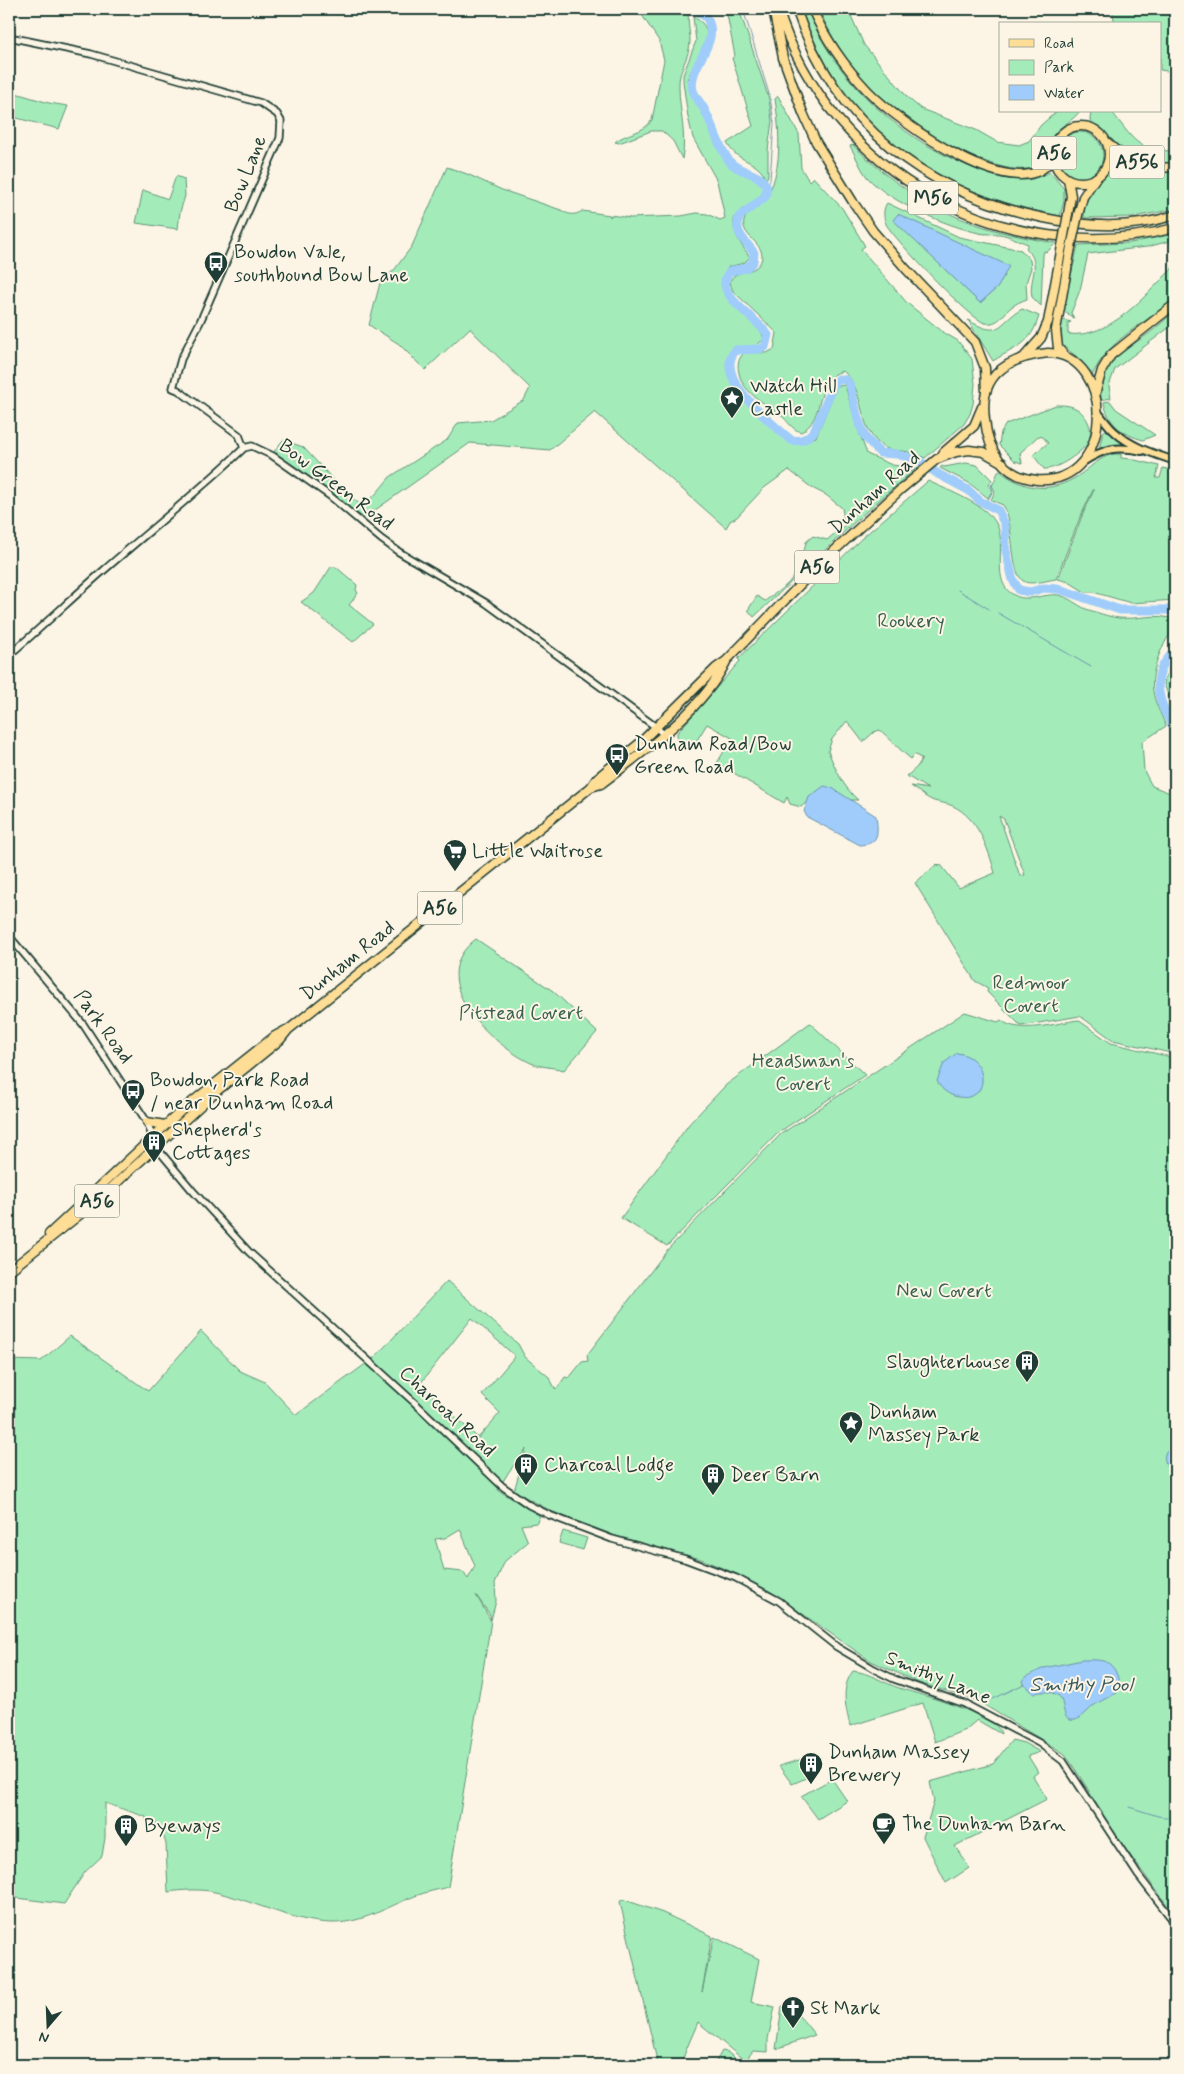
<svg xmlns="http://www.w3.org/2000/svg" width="1184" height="2074" font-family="Mynerve,sans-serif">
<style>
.green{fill:#a3ecba;stroke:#619477;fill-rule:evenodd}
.water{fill:#9fccfa;stroke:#6c93ab}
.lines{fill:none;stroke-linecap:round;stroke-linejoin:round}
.stream{stroke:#6c93ab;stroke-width:1}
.river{stroke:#9fccfa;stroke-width:9}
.secondary-casing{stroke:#1f3d34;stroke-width:9}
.primary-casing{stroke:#1f3d34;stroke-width:10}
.highway-casing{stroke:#1f3d34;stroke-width:11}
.secondary{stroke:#fcf5e5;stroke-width:5.5}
.primary{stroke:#fedd96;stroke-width:6}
.highway{stroke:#fedd96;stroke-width:8}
.highway-bridge-casing{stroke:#1f3d34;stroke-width:11;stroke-linecap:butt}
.highway-bridge{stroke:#fedd96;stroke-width:8}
.labels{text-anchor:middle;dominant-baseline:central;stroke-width:4;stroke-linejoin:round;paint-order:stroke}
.shield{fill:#fcf5e5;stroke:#617469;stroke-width:1}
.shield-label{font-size:19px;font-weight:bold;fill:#1f3d34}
.street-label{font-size:20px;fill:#1f3d34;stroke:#fcf5e5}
.poi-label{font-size:20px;fill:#1f3d34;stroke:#fcf5e5;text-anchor:start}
.park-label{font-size:20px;fill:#39604f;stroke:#fcf5e5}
.water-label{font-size:21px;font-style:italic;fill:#395a5c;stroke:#fcf5e5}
</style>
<rect width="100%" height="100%" fill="#fcf5e5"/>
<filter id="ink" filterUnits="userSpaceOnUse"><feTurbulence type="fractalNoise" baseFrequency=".02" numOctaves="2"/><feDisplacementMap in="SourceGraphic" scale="10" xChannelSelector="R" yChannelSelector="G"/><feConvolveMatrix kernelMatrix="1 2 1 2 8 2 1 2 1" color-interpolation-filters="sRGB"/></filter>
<g filter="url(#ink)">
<path class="green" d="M638,9H682L689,11C687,24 690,30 690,41C690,57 678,70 679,86C679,111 687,134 682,159L673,141L662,131H651L619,143L615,142C627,132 643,134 652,120L664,60L659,41Z
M726,9H739L769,99L772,121L768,150V175L766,180C764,176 762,171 759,169C747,158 736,160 727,143L753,126L732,58L735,56Z
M801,9H807C836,83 904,142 978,170C1003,179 1027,184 1050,172L1064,189V201L1060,216C934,192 846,132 801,9Z
M819,9H848L864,45L908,98L921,109L976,130L997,142L1019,145L1029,141L1041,125L1057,111H1080C1072,122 1059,126 1051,138C1045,147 1047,158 1038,166L1039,167C1016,173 997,166 976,158C908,131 847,77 819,9Z
M1112,9H1175V72L1160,70V24H1115Z
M693,17C724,31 694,60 687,80C691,93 694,96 701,107C711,124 715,147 728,163C738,175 756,172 765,189C759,200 749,204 739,212C725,224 742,246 750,257L744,263L728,267L721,286L758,323L764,339L756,346L734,349L732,382L775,428L795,444L816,437L837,386L845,385L857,427L867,454L892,465L916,468L860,517L754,617L748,610L757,596L765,601C771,596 778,592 784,587C797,577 803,557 806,542L813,536L827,540L845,525L842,508L826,495L812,488L789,470L764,488L737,517L730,521L726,528L595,412L550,450L470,443L364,518L273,453L283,440L303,447L342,489L362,506L375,495L390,477L447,440L458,423L491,420L524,400L530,388L475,334L470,328L425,370L399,344L369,325L380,283L395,269L412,246L447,167L467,174L502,190L561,210C568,215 575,216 582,211L610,215V217L611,215L630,218L681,216L697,213L707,214L720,220L725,218L717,181L693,138L688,117L683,82V75L696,41Z
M9,91L49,103L68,106L59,129L9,116Z
M778,96L799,134L801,168L809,181L813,177L842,208L865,246L861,249L907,303L943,332L958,341L972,359L975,384L973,404L970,414L964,424L925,458C918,455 911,452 903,451C897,450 890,451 884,447C856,431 867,390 843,371C814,377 826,420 801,432C793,430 789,423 783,417C767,403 744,396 739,373C737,365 738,358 745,352L767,353L774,349L777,333L733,291C721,266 755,278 761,261C768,243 737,236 745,218C748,209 760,208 765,200C783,171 780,132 775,99Z
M1091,111H1111C1134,139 1135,151 1175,151V163C1128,162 1126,151 1093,124L1090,120Z
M1057 155a23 23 0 1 1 46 0a23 23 0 1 1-46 0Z
M853,145C915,206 971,230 1056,243L1047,252L1044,251L1043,255L1041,306L1032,297C1028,278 1043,265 1026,248L1028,244C1019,241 1008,235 999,234C992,233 986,235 979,233C947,226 889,202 867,177C860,168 856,156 850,146Z
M1112,154C1130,167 1152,175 1175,172V209L1134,217L1084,218C1085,211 1082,209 1086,199C1093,182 1109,174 1112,154Z
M176,176L184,179L185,196L180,212L178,229L136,223L143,190L168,199Z
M887,203L959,237L1021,250L1030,260L1031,268L1026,283L1027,299C1021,301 1015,304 1010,308C1002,316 998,325 985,323C972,321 894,239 886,224C883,217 883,208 887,203ZM894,220L998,287L980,303Z
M1175,234V258L1170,241L1147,247L1088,254L1080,290L1071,313L1074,318L1063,311L1078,245L1130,243Z
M1175,261V299C1146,323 1108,339 1092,376L1076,356L1063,346L1061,339V322L1063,320L1071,322L1068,323V334C1111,339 1145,295 1172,269Z
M1022,309L1039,316C1030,346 1018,345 993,361L968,320C1002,340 997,323 1022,309Z
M1175,311V323L1115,369L1109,386L1111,398L1101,400C1098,363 1122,353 1148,334C1157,327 1166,319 1175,311Z
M1110,401L1116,409L1155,435L1143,440C1122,434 1108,424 1104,402Z
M1056,405C1063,405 1069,405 1075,408C1086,413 1094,429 1089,441C1083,452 1057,470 1044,469L1033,455L1048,443L1043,437L1038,436L1020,453L1022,463L1015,461L999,445L1001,432L1006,424Z
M1106,430L1125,445H1112L1099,449L1103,432Z
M1114,454H1121V458L1131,459L1159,466L1156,478H1160L1163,468L1175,471V600L1131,603L1093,592H1085L1069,582L1058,579L1082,516L1094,490H1093L1079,520L1056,579C1048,580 1033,585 1025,582C1009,576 1015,520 1003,505L991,500L995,491L992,486L999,470C1023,490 1050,494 1078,476C1090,468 1099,457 1114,454Z
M966,463L977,465L992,480L989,485L992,491L988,498L969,483L940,468L942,466L944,467Z
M928,481C947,490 988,505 997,525C1007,545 990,583 1014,595C1027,603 1045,593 1059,595C1068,597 1077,605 1086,609C1096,612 1109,617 1119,618C1138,620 1157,612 1175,620V628C1168,636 1163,645 1159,655C1147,687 1153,697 1166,726L1142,742L1144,771L1152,786L1170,793L1175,800V1054L1113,1040L1080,1016L1021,1026L987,992L988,988L975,981L915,883L937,864L939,866L941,865L959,888L995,873C988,848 978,818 953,806C947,803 940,803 934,801C926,798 918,791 911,786L928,789L907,776L917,767L922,759L914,754L911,759C899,750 891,739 880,730L874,732L863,742L847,721L832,739L828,751C836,770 843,787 858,800H843L816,794L801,807L790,804L787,797L784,803L717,763L732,738L707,724L692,748L677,738V733L740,661L738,659L862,538ZM999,816L1004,819L1025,875L1020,876Z
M331,567H336L357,585L356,590L358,593L349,605L373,624L353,642L301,602L314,593Z
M1175,663V714L1164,684L1165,678Z
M476,939L553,991L597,1032L564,1070C553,1067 537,1067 527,1061C488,1041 423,979 476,939Z
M965,1012L998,1022L1001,1020C1017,1035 1058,1023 1078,1020L1111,1043L1175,1058V1915L1108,1826L1086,1786L1065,1754L976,1700L919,1683L869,1660L771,1592L734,1573L701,1559L613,1535L553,1512L514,1491L526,1449L508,1473L498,1490L540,1516L536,1523L521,1525L528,1542L505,1561L495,1583L496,1601L491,1620L490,1615L476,1595L491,1621L448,1887C437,1890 426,1892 415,1896C387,1907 363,1923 332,1923C290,1922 251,1899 210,1891C196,1889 183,1890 168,1892L166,1844L160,1825L146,1821V1817L105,1803V1838L102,1856L85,1872L64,1904L9,1897V1360L41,1361L70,1336L148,1391L201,1331L240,1371L265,1382L296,1415L375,1357L447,1281L518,1344L525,1357L549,1377L556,1390L565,1377L569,1378L582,1362L588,1361L587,1355L668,1249L781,1134ZM472,1318L515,1356L482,1395L500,1413L478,1438L420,1384ZM460,1529L475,1566L468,1579L463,1572L444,1570L435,1539L445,1538Z
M810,1023L865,1075L779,1132L667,1246L621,1218L689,1124L726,1085Z
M563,1531L587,1538L583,1550L559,1543Z
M853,1671C868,1672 884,1683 899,1688C917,1694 999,1715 1001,1734L977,1720L965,1730L935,1742L923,1703L850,1726C846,1708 840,1688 853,1671Z
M1012,1740L1024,1743L1040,1752L1028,1756L1038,1772L1033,1776L1047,1799L955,1846L969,1868L946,1883L923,1837L934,1801L930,1782L993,1764Z
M816,1755L820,1757C819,1773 805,1779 792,1784L779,1766Z
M832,1779L847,1801L818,1819L801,1796Z
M622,1899L663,1913L712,1936L702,1992L714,1937L759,1959L751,2002L775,2007L768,2039V2052L753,2051L745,2061L698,2022L686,2050L681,2065H658L620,1902Z
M782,2006C796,2008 806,2025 815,2035L776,2049Z
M722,2051L727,2052L744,2065H714Z"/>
<path class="water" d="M898,214L1009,266L998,287L980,303L893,220Z
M824,786L832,788L876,816C878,832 880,844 860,845L807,817L804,811L809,797Z
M957,1053C991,1057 991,1107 954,1096C946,1093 941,1089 937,1081L944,1063Z
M1175,1445V1463L1172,1468L1175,1480C1167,1467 1156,1453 1175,1445Z
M1082,1660C1089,1660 1099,1659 1106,1662C1116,1666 1122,1683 1117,1693C1110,1696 1103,1700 1096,1704C1090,1708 1084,1716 1078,1719C1060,1726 1066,1703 1059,1696C1051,1690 1042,1692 1033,1693L1023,1682L1025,1677L1044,1668Z"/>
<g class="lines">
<path class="stream" d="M743,9L770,97L774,123L770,180L767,188
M986,503L993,491L991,485L992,484
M958,590L989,609
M998,613L1091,667
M993,1699L1024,1684
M1129,1807L1158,1816L1175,1819"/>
<path class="river" d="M694,9L706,17C723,42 687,65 693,90C695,98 703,105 706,113C714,129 719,148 730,162C740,174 761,171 767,188L765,197L740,216C732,232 746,241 754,253L753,262L746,268L730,271C709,293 759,319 768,335L765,347L760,349L736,350C710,376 774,425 791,440C801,442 807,439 814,431L834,384L839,379L846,380L850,385L858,419L865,437L880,453L896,454L918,460L938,474L968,490L980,501L998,510L1005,525L1006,551L1013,580L1019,590L1030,592L1044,588L1059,589L1120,610H1175
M1175,648C1172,655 1165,661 1162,667C1152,689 1164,712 1175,730"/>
<g class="secondary-casing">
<path id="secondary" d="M9,37L91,54L261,103L277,114L281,121L280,138L200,322L181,359L173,388L178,390L239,435L244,448
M9,655C41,628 71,599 103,571C150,530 199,491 244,448L252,446L273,456L330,496L381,539L399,552L486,603L656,727L664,735
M9,936L83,1024L147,1122L156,1147L192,1190L249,1252L415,1403L502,1486L529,1505L549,1515L612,1539L685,1559L736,1578L779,1601L837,1647L874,1669L894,1679L965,1704L1039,1743L1063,1761L1138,1875L1175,1923"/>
</g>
<g class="primary-casing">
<path id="primary" d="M1097,411C1103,418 1108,426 1115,432C1131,447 1155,454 1175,461
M1083,462C1105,448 1116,446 1142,451"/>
</g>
<g class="highway-casing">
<path id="highway" d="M773,9L783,58L803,113L816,142L853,202L873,231L906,269L975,342L985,368L986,393
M778,9C830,175 1007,271 1175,228
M796,9C835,124 927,194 1044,218C1087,227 1133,229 1175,215
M812,9C825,38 846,68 868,91C896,120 1024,215 1053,156
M1053 154a28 28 0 1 1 56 0a28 28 0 1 1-56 0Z
M1108,143C1125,161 1151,170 1175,167
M1068,179L1071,196L1068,214
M1078,215L1083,197L1095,179
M1048,353C1116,355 1116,485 1037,480C1003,477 988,450 985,420C983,403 984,387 996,374C1009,360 1030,355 1048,353Z
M1065,356L1058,348L1056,330L1071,247
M1024,357L1041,338L1048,322L1062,246
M1095,395L1102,370L1111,355L1175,304
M940,458L944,452L974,426L982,407
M591,787L601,784C644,751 701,712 726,662
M147,1122L165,1125
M49,1234L182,1110L275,1036L286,1030
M9,1271L98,1200L212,1095L280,1040L288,1030L591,787L597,778L641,742L716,668L726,661L820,564L900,490L937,459L956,452L969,450L984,452L1003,463"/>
</g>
<use href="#secondary" class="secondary"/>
<use href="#primary" class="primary"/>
<use href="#highway" class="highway"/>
<g class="highway-bridge-casing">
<path id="highway-bridge" d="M1062,246L1068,214
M1071,247L1078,215"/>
</g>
<use href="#highway-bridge" class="highway-bridge"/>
</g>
</g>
<defs>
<g id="bus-pin" transform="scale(1.25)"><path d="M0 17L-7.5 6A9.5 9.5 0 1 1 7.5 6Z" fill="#1f3d34" stroke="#fcf5e5"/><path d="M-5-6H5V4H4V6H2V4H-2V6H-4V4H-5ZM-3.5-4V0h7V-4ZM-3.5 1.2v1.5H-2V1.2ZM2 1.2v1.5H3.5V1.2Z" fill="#fff"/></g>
<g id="sight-pin" transform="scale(1.25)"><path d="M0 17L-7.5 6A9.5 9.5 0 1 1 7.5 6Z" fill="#1f3d34" stroke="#fcf5e5"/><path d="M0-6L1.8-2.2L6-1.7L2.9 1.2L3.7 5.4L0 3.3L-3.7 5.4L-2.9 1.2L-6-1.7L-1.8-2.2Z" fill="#fff"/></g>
<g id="supermarket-pin" transform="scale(1.25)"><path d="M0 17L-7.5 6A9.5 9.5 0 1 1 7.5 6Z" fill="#1f3d34" stroke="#fcf5e5"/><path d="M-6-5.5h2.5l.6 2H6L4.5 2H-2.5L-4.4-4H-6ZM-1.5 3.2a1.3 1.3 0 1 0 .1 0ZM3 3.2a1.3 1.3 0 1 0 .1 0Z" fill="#fff"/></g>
<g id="building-pin" transform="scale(1.25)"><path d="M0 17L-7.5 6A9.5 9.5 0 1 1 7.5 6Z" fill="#1f3d34" stroke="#fcf5e5"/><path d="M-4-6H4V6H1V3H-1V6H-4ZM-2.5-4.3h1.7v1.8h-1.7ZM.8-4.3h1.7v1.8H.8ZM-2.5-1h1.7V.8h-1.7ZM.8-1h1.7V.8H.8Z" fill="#fff"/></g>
<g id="cafe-pin" transform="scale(1.25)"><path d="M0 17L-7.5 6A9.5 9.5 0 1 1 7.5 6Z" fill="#1f3d34" stroke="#fcf5e5"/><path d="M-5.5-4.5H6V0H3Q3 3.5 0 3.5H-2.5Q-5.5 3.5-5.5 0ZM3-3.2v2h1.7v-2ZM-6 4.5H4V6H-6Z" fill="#fff"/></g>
<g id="church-pin" transform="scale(1.25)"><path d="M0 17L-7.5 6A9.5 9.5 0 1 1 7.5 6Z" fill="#1f3d34" stroke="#fcf5e5"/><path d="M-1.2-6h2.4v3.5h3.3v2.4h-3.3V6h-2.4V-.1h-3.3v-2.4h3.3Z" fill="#fff"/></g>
</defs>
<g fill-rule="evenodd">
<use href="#bus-pin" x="216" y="263"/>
<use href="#sight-pin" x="732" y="398"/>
<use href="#bus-pin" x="617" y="755"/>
<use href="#supermarket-pin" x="455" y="851"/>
<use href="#bus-pin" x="133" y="1091"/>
<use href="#building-pin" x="154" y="1142"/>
<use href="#building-pin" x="1027" y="1362"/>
<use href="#sight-pin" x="851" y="1423"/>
<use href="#building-pin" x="526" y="1465"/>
<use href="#building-pin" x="713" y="1475"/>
<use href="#building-pin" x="811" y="1764"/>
<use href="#cafe-pin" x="884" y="1824"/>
<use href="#building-pin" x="126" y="1826"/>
<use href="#church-pin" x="793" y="2008"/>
</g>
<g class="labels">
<g class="shield">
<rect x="1031.5" y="136.5" width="45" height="33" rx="4"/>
<rect x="1109.5" y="145.5" width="55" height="33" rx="4"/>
<rect x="908" y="181.5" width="50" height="33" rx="4"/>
<rect x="794.5" y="550.5" width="45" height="33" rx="4"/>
<rect x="417.5" y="891.5" width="45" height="33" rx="4"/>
<rect x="74.5" y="1184.5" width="45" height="33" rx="4"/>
</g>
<g class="shield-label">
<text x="1054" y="153">A56</text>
<text x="1137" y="162">A556</text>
<text x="933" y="198">M56</text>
<text x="817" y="567">A56</text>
<text x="440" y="908">A56</text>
<text x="97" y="1201">A56</text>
</g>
<g class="street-label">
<text transform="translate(246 174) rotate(-68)">Bow Lane</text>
<text transform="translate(336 485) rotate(37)">Bow Green Road</text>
<text transform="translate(875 493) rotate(-42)">Dunham Road</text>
<text transform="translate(348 961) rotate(-39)">Dunham Road</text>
<text transform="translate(103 1027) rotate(54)">Park Road</text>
<text transform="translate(447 1412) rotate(43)">Charcoal Road</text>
<text transform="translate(938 1678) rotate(22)">Smithy Lane</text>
</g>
<g class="poi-label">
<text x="234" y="252">Bowdon Vale,<tspan x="234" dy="23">southbound Bow Lane</tspan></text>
<text x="750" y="386">Watch Hill<tspan x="750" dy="23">Castle</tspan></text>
<text x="634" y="744">Dunham Road/Bow<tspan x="634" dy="23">Green Road</tspan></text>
<text x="472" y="851">Little Waitrose</text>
<text x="150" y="1080">Bowdon, Park Road<tspan x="150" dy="23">/ near Dunham Road</tspan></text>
<text x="172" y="1130">Shepherd's<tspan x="172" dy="23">Cottages</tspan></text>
<text x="1010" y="1362" text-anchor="end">Slaughterhouse</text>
<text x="868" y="1412">Dunham<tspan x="868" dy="23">Massey Park</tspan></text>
<text x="544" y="1465">Charcoal Lodge</text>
<text x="730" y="1475">Deer Barn</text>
<text x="828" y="1752">Dunham Massey<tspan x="828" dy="23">Brewery</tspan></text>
<text x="902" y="1824">The Dunham Barn</text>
<text x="144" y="1826">Byeways</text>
<text x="810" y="2008">St Mark</text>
</g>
<g class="park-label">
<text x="911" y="621">Rookery</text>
<text x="1031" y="983">Redmoor<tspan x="1031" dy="23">Covert</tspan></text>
<text x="521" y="1013">Pitstead Covert</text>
<text x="803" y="1061">Headsman's<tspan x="803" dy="23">Covert</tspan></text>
<text x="944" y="1291">New Covert</text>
</g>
<g class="water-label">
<text x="1081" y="1685">Smithy Pool</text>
</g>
</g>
<rect width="1184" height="2074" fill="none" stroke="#fcf5e5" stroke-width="30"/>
<rect x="15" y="15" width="1154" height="2044" fill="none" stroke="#1f3d34" stroke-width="2" filter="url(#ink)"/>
<rect x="999" y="22" width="162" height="90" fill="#fcf5e5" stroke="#a4ab9e"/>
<rect x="1009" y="39" width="25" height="8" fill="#fedd96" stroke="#a4ab9e"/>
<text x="1044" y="48" font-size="15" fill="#1f3d34">Road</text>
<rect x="1009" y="60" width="25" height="15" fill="#a3ecba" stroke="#a4ab9e"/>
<text x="1044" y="72" font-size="15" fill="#1f3d34">Park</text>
<rect x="1009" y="85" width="25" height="15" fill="#9fccfa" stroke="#a4ab9e"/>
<text x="1044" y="98" font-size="15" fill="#1f3d34">Water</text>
<g transform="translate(48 2026) rotate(199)" stroke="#fcf5e5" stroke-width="4" paint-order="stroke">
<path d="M0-4L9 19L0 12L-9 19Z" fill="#1f3d34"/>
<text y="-8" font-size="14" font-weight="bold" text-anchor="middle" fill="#1f3d34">N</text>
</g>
</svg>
